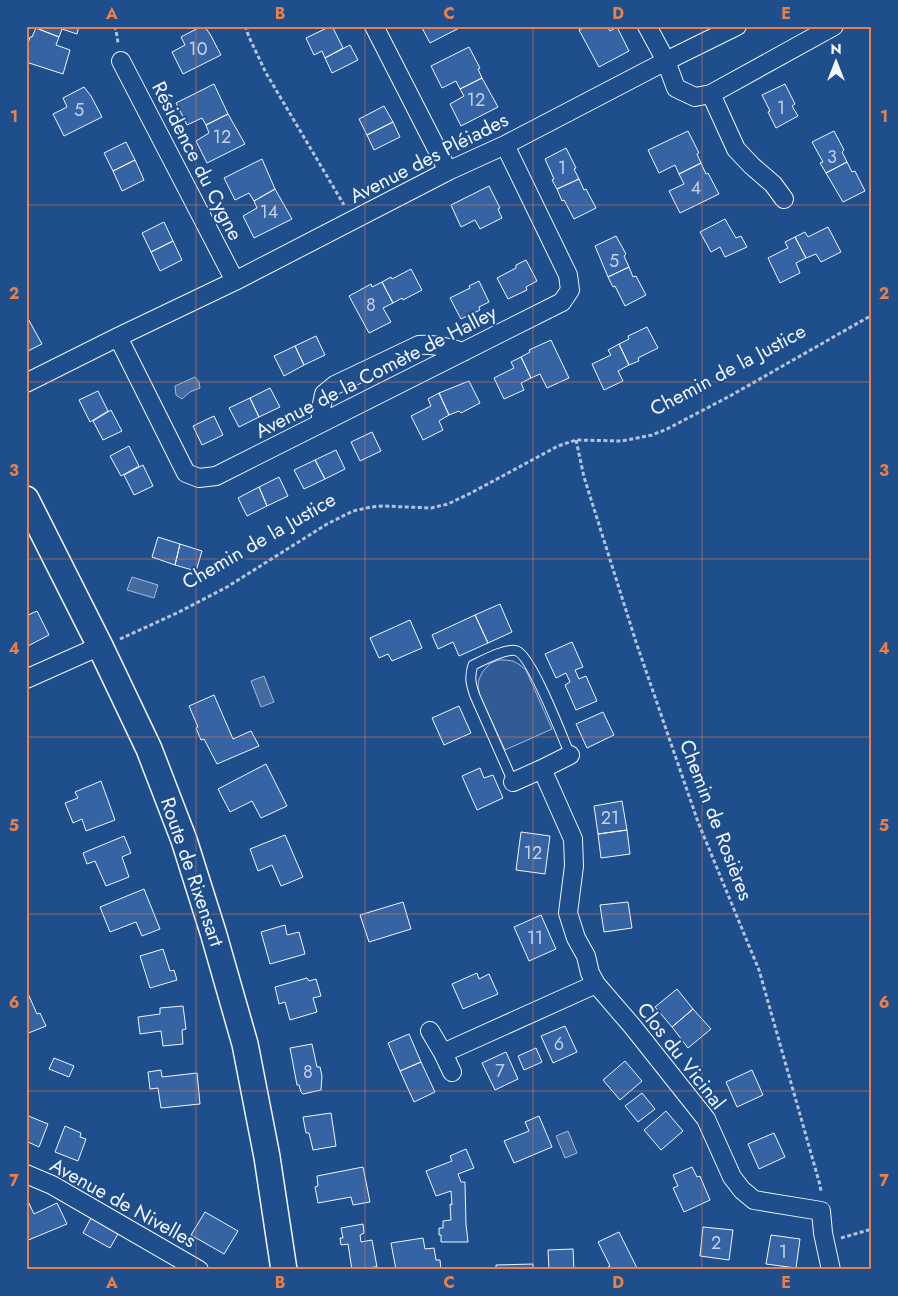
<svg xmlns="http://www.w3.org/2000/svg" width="898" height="1296" font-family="Jost,sans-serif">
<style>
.built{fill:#305b95;stroke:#a8bbd7}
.water{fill:#446ba0;stroke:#a8bbd7}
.building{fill:#3563a3;stroke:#f2f6ff}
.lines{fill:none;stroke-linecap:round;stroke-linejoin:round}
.lane-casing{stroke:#f2f6ff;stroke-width:11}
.street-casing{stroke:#f2f6ff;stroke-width:20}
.secondary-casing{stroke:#f2f6ff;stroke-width:28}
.path{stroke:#b3c4dc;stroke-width:3;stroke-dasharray:4 2.5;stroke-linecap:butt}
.lane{stroke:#1f4e8c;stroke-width:9}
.street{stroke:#1f4e8c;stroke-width:18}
.secondary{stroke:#1f4e8c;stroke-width:25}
.grid{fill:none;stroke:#ea8049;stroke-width:1;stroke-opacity:0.55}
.labels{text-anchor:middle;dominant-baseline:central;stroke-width:4;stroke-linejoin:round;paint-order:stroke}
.number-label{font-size:18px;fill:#c3d1e8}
.street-label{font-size:20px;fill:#f2f6ff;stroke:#1f4e8c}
.neatline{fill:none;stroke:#ea8049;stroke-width:2}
.grid-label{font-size:16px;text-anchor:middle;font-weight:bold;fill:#ea8049}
</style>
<rect width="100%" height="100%" fill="#1f4e8c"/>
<path class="built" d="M498,660H506L513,661L520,665L526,670L552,729L505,750L480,696L478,686L479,679L483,671L491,663Z"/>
<path class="water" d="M195,377L199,382L200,388L190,392L182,399L176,395L175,386Z
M132,577L158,585L154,598L127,590Z
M264,676L274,702L261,707L251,681Z
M568,1131L577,1153L565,1158L556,1136Z"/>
<path class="building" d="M36,26H79L77,34L62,29L59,37L36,28Z
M202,26H204L210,34L221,55L183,74L172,52L185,45L181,37Z
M331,26H332L343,48L325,58L322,51L314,55L306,38Z
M421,26H463L430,43Z
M587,26H607L610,31L617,27L629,51L599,67L579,30Z
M36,28L59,37L56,45L70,50L63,74L26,62V50L30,37H32Z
M350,45L358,60L332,73L325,58Z
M469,47L480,68L478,69L482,78L460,89L456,81L442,88L431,66Z
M482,78L498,107L461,126L450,104L464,96L460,89Z
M214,84L228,114L206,125L202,118L187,125L176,103Z
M785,84L795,104L792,106L798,116L776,128L768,112L770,111L762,95Z
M84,87L91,96L102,117L64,136L53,114L67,107L63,98Z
M384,106L393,122L367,135L359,119Z
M228,114L245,144L207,163L196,141L209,133L206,125Z
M393,122L400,137L374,150L367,135Z
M688,131L699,153L697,154L701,163L679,174L675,165L659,173L648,150Z
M834,131L844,150L842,152L847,162L826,173L820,163L823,162L812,142Z
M126,142L135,160L113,171L104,153Z
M566,148L576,168L574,169L579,179L557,189L552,180L554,179L545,159Z
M262,159L275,189L254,201L249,193L235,200L224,178Z
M135,160L144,180L122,191L113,171Z
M847,162L852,172L855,171L865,191L843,202L826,173Z
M701,163L706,174L708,173L719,194L680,213L669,191L684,184L679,174Z
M579,179L584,190L586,189L596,208L574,219L564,200L562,201L557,189Z
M489,186L500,208L498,209L502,218L480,229L475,220L461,227L451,205Z
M275,189L292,219L254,238L243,216L257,208L254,201Z
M725,219L736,238L741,236L747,247L725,257L720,247L711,252L700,232Z
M164,222L173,241L151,252L142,233Z
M828,227L841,252L821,262L816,254L806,258L795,237L805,232L808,237Z
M616,236L626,254L624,256L629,267L608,277L595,246Z
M795,237L806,258L796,263L800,273L780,283L768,258L788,248L785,242Z
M173,241L182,260L160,271L151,252Z
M526,260L537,281L526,287L527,290L508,299L497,278L516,268V265Z
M629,267L633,277L636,276L646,295L625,306L615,286L613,287L608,277Z
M411,269L422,290L403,300L402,298L393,303L382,282L391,277L392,279Z
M479,281L489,302L479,307L480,310L461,319L450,298L470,288L469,286Z
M382,282L393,303L383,308L391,322L369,333L349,296L371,284L372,287Z
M26,315L42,344L26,352Z
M647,327L658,348L638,358L639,361L629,365L619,344L629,339L628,336Z
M316,336L325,355L304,365L295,346Z
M551,340L569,378L547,388L540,374L531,378L521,357L530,352L529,350Z
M619,344L629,365L618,371L623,381L604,390L592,364L611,355L608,350Z
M295,346L304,365L284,376L274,356Z
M521,357L531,378L521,383L524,390L504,399L494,378L514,368L511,362Z
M469,381L480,403L461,413L459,411L449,415L439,393Z
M270,388L280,407L259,417L250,398Z
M98,391L108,411L90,422L79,400Z
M439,393L449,415L439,421L443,430L423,440L411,416L431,406L428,399Z
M250,398L259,417L239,427L229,408Z
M111,410L122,431L103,440L93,421Z
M214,416L223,435L202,445L193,426Z
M372,432L381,451L360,461L351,442Z
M129,446L139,466L121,476L110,456Z
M336,450L345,469L325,479L315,460Z
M315,460L325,479L304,489L294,470Z
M143,465L153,486L134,495L124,475Z
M279,477L288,496L267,506L259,487Z
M259,487L267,506L247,516L238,498Z
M158,537L180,544L175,565L152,557Z
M180,544L202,551L196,571L175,565Z
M500,604L512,632L488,643L475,615Z
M37,611L49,635L26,647V616Z
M475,615L488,643L459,656L453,642L438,649L432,635Z
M410,620L422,648L392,661L388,654L379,658L370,638Z
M572,642L583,667L575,670L579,679L586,676L597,701L576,710L565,685L570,682L566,673L556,678L545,654Z
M214,695L233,739L251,731L259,746L217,764L204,739L201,740L196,728L198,727L189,706Z
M459,706L471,733L444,745L432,718Z
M603,712L614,735L587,748L576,724Z
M266,764L287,806L261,818L252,801L230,812L218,789Z
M480,768L484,778L493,775L503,798L477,810L462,776Z
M101,781L115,820L86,831L82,819L73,823L65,803L78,798L75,792Z
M622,801L627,830L598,834L594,806Z
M627,830L630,854L601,858L598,834Z
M521,832L550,836L545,874L516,870Z
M285,835L303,877L281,886L272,865L258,871L250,849Z
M124,836L131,853L122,857L129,877L106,886L95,861L87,864L83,853Z
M144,889L160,929L142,936L136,922L110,932L100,907Z
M403,902L411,929L369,942L360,915Z
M628,902L632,928L604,932L600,905Z
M541,915L556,949L529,961L514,927Z
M285,925L287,935L299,932L305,954L270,964L261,932Z
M163,949L170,971L174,970L177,980L150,988L140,956Z
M477,973L479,979L489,974L498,994L463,1009L452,984Z
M307,978L309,981L316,979L321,996L313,998L317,1012L290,1020L285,1002L279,1004L275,987Z
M26,989L37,1014L40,1013L46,1026L26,1034Z
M677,989L693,1009L672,1027L655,1007Z
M183,1006L186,1029L182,1030L183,1044L163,1046L161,1031L140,1034L138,1017L160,1014V1008Z
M693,1009L711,1029L688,1048L672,1027Z
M565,1026L577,1052L553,1063L541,1036Z
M409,1034L421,1062L400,1071L388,1043Z
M312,1044L317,1067H320L322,1076L321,1090L303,1094L301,1092L299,1085H297L290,1048Z
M536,1048L542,1062L524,1070L518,1056Z
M506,1052L518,1079L495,1090L482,1063Z
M54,1058L74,1066L69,1077L49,1069Z
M625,1061L642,1081L620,1100L603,1080Z
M421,1062L435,1092L414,1102L400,1071Z
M161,1070L162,1077L197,1073L200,1104L161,1108L158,1088L150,1089L148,1072Z
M752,1070L763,1095L737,1107L726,1082Z
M642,1093L655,1109L638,1122L625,1106Z
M666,1111L683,1131L661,1150L644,1130Z
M331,1113L336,1146L313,1150L309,1133H306L303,1117Z
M26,1115L48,1124L39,1147L26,1141Z
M539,1116L552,1147L514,1163L504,1141L529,1131L525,1122Z
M65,1126L81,1133L80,1137L86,1139L78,1161L55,1152Z
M774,1133L785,1157L759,1169L748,1144Z
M466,1149L474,1168L458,1174L461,1182H465L466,1224L468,1242H441V1235H439V1228H443V1221L451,1220L450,1204L452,1205L451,1191L436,1196L426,1171L452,1161L450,1156Z
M363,1167L370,1202L353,1205L351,1197L318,1203L315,1187L318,1186L317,1176Z
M692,1167L697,1177L700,1176L710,1200L684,1212L673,1188L678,1186L673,1175Z
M26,1197L34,1214L57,1203L67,1224L26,1241Z
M205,1212L238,1231L224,1254L191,1235Z
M91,1218L118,1234L110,1248L83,1233Z
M363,1224L364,1233L360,1235L361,1242L372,1240L377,1267H373V1270H352L348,1244L341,1245L340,1238H343L341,1228Z
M703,1227L733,1230L729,1260L700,1256Z
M619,1232L638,1270H610L608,1267L610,1266L598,1242Z
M771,1235L800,1239L796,1268L766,1264Z
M423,1238L425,1249L434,1248L436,1260H440L441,1270H396L391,1243Z
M573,1249L574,1270H549L548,1250Z
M533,1264V1270H496V1265Z"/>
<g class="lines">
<g class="lane-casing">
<path id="lane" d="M513,782L475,696C471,685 469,677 473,665C482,661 507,647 517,651C532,657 562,736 570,755"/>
</g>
<g class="street-casing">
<path id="street" d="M374,26L448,171
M647,26L666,61L676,88L695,97L711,94L834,26
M121,61L235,281
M711,94L736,149L752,166L773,184L784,199
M118,337L186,473L199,478L216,476L562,302L570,290L568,275L505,145
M26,383L118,337L235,281L448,171L505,145L666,61L737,26
M321,423V409L324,394L335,385L419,345C435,344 448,347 463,352
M26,679L100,646
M542,769L573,839L574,866L568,913L576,938L586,956L590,973L596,984L633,1027L706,1119L732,1177L742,1190L754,1200L821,1211L823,1233L831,1270
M513,782L542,769L570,755
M430,1031L443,1053L452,1072
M443,1053L596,984
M26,1174L52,1185L199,1270"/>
</g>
<g class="secondary-casing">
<path id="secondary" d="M26,499L100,646L149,749L184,840L213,932L245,1044L267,1157L284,1270"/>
</g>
<path class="path" d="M114,26L116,30L118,43
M245,26L249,37L266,73L344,205
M576,440L584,477L636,642L698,822L759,970L820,1185L821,1192
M120,639L177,613L227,587L327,524L353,511L371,507L383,506L431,508L448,504L471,493L558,446L576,440L622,441L652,435L667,429L730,396L872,315
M841,1238L872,1229"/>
<use href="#lane" class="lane"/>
<use href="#street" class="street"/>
<use href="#secondary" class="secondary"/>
</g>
<path class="grid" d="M196,26V1270M365,26V1270M533,26V1270M702,26V1270M26,205H872M26,382H872M26,559H872M26,737H872M26,914H872M26,1091H872"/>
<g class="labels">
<g class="number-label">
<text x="198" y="49">10</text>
<text x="476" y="100">12</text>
<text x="781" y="108">1</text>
<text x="79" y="110">5</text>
<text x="222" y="137">12</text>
<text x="832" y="157">3</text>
<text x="562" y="168">1</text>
<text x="696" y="188">4</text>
<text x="269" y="212">14</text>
<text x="614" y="261">5</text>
<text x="371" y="305">8</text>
<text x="610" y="818">21</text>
<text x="533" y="853">12</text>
<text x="535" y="938">11</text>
<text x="559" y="1044">6</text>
<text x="500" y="1071">7</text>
<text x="308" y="1072">8</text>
<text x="716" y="1243">2</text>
<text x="783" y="1252">1</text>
</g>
<g class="street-label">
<text transform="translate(429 158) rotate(-27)">Avenue des Pléiades</text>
<text transform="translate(197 161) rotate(63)">Résidence du Cygne</text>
<text transform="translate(728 370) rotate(-28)">Chemin de la Justice</text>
<text transform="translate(376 372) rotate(-27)">Avenue de la Comète de Halley</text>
<text transform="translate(259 541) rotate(-30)">Chemin de la Justice</text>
<text transform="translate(716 820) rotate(69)">Chemin de Rosières</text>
<text transform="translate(192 872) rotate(71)">Route de Rixensart</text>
<text transform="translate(681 1056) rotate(52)">Clos du Vicinal</text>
<text transform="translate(123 1203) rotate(29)">Avenue de Nivelles</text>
</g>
</g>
<rect width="898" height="1296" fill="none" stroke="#1f4e8c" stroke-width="55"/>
<g transform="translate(836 62)" stroke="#1f4e8c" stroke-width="4" paint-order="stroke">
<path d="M0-4L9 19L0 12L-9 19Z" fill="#f2f6ff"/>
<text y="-8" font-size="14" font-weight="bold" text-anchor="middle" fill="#f2f6ff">N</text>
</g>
<rect x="28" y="28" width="842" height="1240" class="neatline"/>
<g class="grid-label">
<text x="112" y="19">A</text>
<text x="280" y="19">B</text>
<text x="449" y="19">C</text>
<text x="618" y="19">D</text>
<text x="786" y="19">E</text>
<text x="14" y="122">1</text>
<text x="884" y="122">1</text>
<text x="14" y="299">2</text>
<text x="884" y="299">2</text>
<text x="14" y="476">3</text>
<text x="884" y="476">3</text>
<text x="14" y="654">4</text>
<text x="884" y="654">4</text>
<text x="14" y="831">5</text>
<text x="884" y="831">5</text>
<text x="14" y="1008">6</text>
<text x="884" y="1008">6</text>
<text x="14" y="1186">7</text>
<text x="884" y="1186">7</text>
<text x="112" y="1288">A</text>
<text x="280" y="1288">B</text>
<text x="449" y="1288">C</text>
<text x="618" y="1288">D</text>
<text x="786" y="1288">E</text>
</g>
</svg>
